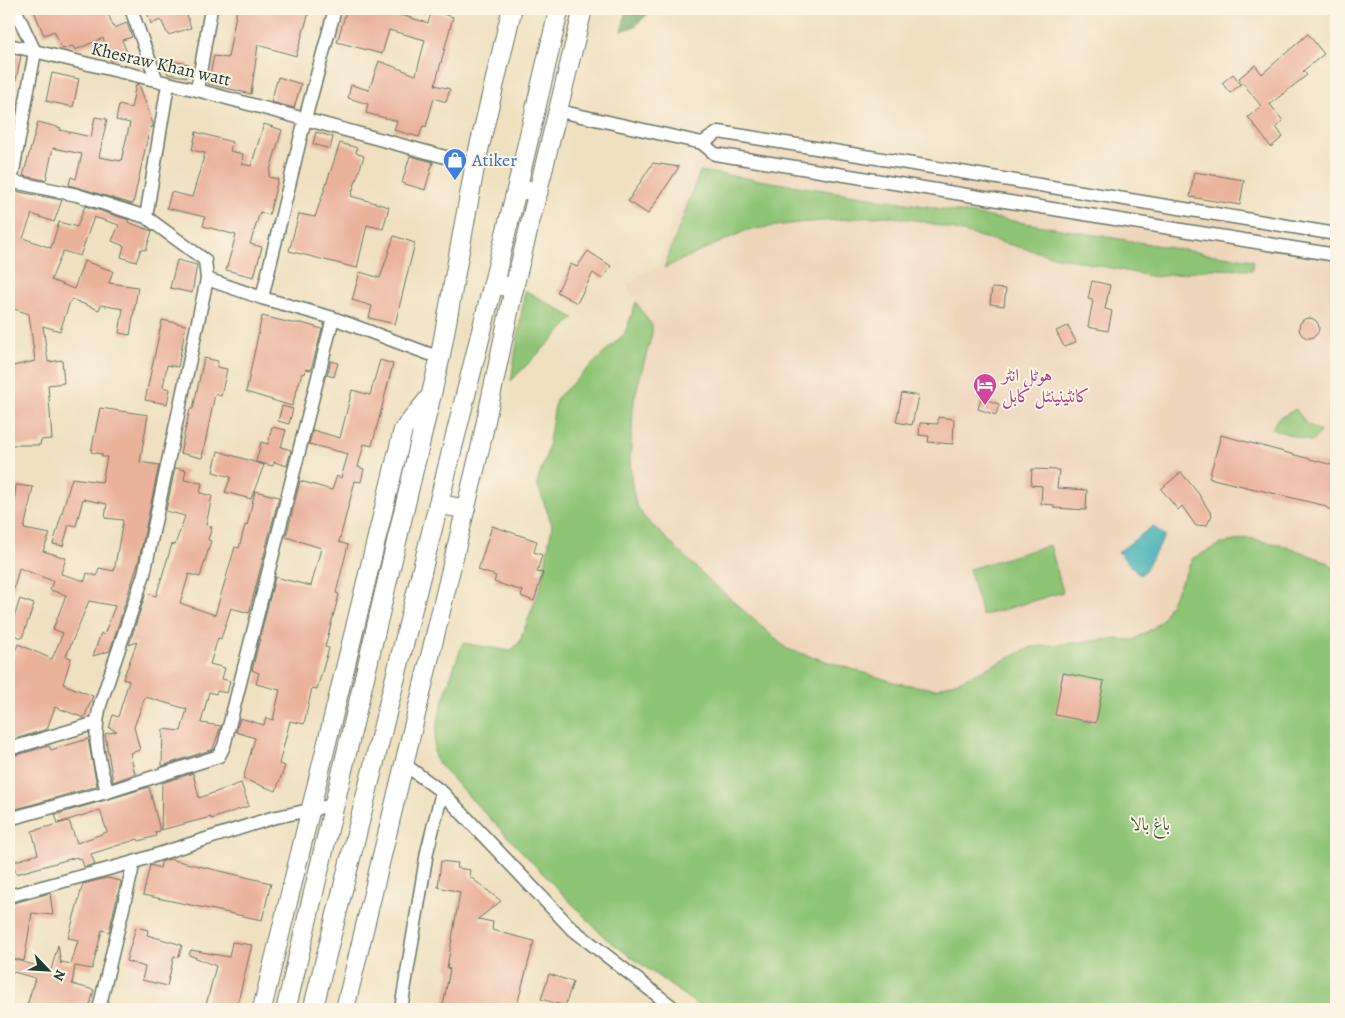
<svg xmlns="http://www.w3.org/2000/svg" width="1345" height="1018" font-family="Alegreya,Amiri,serif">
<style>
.built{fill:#eed6bb}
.green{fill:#8ec476;stroke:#568055}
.forest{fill:#72aa67;stroke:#48744e}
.water{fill:#3caeb5;stroke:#2e7674}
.building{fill:#eab19b}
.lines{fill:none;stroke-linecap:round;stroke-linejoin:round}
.street-casing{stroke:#687665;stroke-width:15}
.secondary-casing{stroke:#687665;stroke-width:20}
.primary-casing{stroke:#687665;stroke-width:21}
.street{stroke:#fff;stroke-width:12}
.secondary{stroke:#fff;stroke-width:18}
.primary{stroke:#fff;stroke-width:19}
.labels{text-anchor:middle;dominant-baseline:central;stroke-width:4;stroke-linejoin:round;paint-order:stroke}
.street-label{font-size:18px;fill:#1f3d34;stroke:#fcf5e5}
.shop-label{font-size:18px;fill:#366cbe;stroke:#fcf5e5;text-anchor:start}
.hotel-label{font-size:18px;fill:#b23c85;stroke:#fcf5e5;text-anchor:start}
.park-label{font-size:18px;fill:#3b5f44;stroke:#fcf5e5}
</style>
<rect width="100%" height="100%" fill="#fcf5e5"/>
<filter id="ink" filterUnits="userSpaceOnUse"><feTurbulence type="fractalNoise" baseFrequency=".02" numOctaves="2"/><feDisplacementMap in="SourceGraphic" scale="10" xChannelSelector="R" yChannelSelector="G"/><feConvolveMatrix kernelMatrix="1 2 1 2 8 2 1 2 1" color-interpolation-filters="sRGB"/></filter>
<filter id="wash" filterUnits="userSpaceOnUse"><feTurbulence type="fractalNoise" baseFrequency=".0096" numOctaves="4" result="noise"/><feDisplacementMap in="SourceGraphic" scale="20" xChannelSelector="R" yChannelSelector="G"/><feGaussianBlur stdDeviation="1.12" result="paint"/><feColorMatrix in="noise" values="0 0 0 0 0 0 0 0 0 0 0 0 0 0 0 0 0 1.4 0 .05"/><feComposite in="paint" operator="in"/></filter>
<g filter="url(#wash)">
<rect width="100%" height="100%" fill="#efe0c0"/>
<path class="built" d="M719,132L1336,234V570L1327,562L1187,567L1162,620L1152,629L1133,640L1113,639L1032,647L961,680L935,689L897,683L787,649L709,580L644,517L636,504L632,486L630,460L634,399L652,334V326L627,286L638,278L637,275L657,267L702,143Z"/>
<path class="green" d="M700,171L895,201L1208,254L1253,260L1252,270L1211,269L1155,277L1053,256L921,221L887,216L797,223L747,230L664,268Z
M525,290L574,318L511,381Z
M636,302L652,326V334L634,399L630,460L632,486L636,504L644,517L709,580L787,649L897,683L935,689L961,680L1032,647L1113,639L1133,640L1152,629L1162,620L1193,558L1221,544L1248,538L1286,546L1327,562L1336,570V1009H703L605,938L449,776C445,770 437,763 435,757C429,735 454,665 463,643L511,651L520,641L542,582L552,525L537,483L547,453L556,399L625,333Z
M1296,409L1305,422L1320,432L1312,442L1272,429L1277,419Z
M1050,545L1063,592L982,616L969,569Z"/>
<path class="forest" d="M626,9H653L635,26L622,31Z"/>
<path class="water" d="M1153,526L1165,536L1144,572L1140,575L1118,552Z"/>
<g id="blocks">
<path class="building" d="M33,9H106L114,28L127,23L132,37L122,40L128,55L111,61L103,38L75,50L73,46L62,49L54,31L44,35Z
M146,9H189L186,12L191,28L168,35L161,20L151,24Z
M237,9H310L296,56L258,45L251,94L208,84L214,56L228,58Z
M347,9H370L393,15L394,13L428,23L432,11L453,17L435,85L450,89L446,102L434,98L426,127L423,126L419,137L394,130L397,121L366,113L368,104L348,98L351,85L369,90L379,61L416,75L425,40L389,30L382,54L337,42Z
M1308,34L1324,54L1303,71L1307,75L1270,104L1283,121L1276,127L1283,137L1271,147L1248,117L1261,106L1239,78L1255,65L1262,74Z
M9,53L21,56L14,89L9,88Z
M163,60L189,64L187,77L168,74Z
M52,73L79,79L73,107L46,101Z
M1233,74L1241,84L1230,93L1222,83Z
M278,77L301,84L294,108L271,102Z
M136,84H139L153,124L152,128L150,127L133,204L69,185L71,177L76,179L82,154L53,148L46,180L23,176L38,122L61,128L60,130L91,137L95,117L107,119L99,157L121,161L130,123L116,120L119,105L131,108Z
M264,124L282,130L270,170L269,177L278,179L269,215L260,212L250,244L262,247L254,277L226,270L236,235L203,226L205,217L167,208L171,192L192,197L205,153L192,150L196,132L232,142L230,151L243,154L242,164L251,166Z
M316,132L333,137L330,149L313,144Z
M340,143L357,148L356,153L364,156L351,196L389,207L383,229L367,225L357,268L289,251L299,214L315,217Z
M410,156L433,162L425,190L402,183Z
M653,163L679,167L648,214L628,201Z
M1194,172L1244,180L1240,205L1190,197Z
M9,190L62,200L54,222L32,214L23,238L51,248L59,222L77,227L85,206L129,220L128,222L152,231L146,250L141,249L136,262L121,257L124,246L112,241L119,225L94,217L80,256L63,251L51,280L74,289L84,261L113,271L109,283L138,287L130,335L119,333L123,309L101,305L99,310L71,299L60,331L43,326L48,362L62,360L64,383L48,385L52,439L41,440L40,445H9V367L35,361L29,314L9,307Z
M394,236L415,243L395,324L369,318L372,306L352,300L360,272L380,278Z
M588,251L611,266L602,279L593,273L577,303L557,292L571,264L577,267Z
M177,260L197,265L192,293L170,288Z
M1092,281L1110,285L1105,309L1112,311L1108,331L1088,327L1093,300L1088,299Z
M992,288L1006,289L1004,306L990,304Z
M262,316L291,323H302L322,329L311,370L306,369L305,374L302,373L292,406L246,392Z
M1299 328a10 10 0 1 1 20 0a10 10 0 1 1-20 0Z
M162,320L186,325L178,367L167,365L163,387L170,389L167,404L145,400Z
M1068,326L1076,342L1064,347L1056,331Z
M204,358L218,361L217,367L227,369L221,396L215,394L202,458L180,453L190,409H193Z
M380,360L393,364L372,446L364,444L358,467L364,469L361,482L355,481L339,542L348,545L336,593L339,594L325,647L329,648L317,689L312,688L304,724L290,721L279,764L285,766L276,791L243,779L255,738L236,732L240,718L264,725L266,718L273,720L280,690L256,684L259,673L252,670L275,577L311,586L321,548L286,537L300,481L332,490L337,476L341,478L348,454L309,444L313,430L340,438L352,390L370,395Z
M331,361L338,363L334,377L327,375Z
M902,393L918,396L912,425L896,422Z
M981,398L999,404L996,415L978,409Z
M282,406L293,409L289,424L278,421Z
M100,408L148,415L140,462L159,465L139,560L110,651L93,656L101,633L104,635L115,606L89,601L66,656L71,658L63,684L93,696L84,718L55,707L47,729L9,741V666L18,644L52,659L63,633L53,629L66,595L50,590L53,581L19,568L14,589H9V511L13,512L16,485L33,487L24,529L50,534L43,551L66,558L61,574L85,581L87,573L97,576L99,568L114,571L123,520L105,518L107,504L83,499L76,526L69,524L63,546L53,544L72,478L102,482L107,457H102V454L91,452Z
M938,417L954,419L953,444L928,442L929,436L919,435L920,423L938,424Z
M272,427L286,430L281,447L291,450L287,466L274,462L273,466L256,462L261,442L268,444Z
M1221,435L1336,466V513L1322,505L1209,478Z
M218,451L264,465L251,499L225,492L231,477L213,472Z
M175,468L186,470L184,480L202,483L200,493L212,496L206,525L212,527L208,540L211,541L200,577L189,574L180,603L215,615L235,547L239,548L245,525L247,526L255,491L279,497L249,613L231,608L221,639L218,638L210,664L225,668L222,679L230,681L227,693L217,691L216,694L209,692L201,723L221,726L213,749L162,766L163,729L181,731L187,709L145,697L134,727L140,750L130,753L135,774L113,782L105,734L117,731L109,728L113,715L118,717L129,681L123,679L137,642L129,645L146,593L156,596L172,544L175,545L185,516L166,511Z
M1032,469L1059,470L1057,488L1087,490L1086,510L1054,508V505L1041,504L1042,486L1031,485Z
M1181,472L1198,493L1212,515L1207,525L1196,526L1182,506L1178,510L1161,489Z
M492,526L537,541L534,552L542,555L537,572L543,573L534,601L521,596L523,591L494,582L496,576L478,570Z
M20,599L34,604L22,638L9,633Z
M1063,673L1104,681L1096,723L1055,715Z
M88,739L97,786L9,811V757L49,746L51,750Z
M193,773L199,798L241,783L249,806L211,819V817L161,830L162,783Z
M149,787L160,831L155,832L156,836L139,841L138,839L91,854L95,864L84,867L81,858L78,859L77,857L16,874L13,862L38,854L32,831L69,821L77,843L107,832L100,810L58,823L55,815Z
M169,859L271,883L262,920L143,895L150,865L160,868L161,862Z
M441,861L458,863L457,868L470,870L469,876L501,901L478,919L493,922L492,930L534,941L516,1009H460L443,1006L450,969L447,968L460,892L438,887Z
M107,878L121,881L109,932L102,930L92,969L75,966L72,984L94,990L89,1009H26L35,978L10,971L13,959L51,970L58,945L61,964V962L71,964L78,940L68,938L83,884Z
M50,893L53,915L32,913L24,961L9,958L10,904Z
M136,927L148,930L147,935L182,945L179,957L174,956L167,986L142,980L145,967L126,961Z
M232,942L252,945L236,1009H205L216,966L189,955L191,950L229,957Z
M549,974L573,982L565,1006L541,999Z"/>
</g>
</g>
<g filter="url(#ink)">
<use href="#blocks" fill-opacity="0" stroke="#687665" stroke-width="1"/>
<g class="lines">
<g class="street-casing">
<path id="street" d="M131,9L157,81
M9,45L197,90L475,165
M197,90L211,9
M559,111L702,143L715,154L1336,255
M702,143L719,132L1336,234
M9,181L77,195L146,217L205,260L207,279L262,298L333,318L440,358
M11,182L35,52L15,9
M146,217L168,84
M262,298L305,119L335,9
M9,749L96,723
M404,764L442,792L571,928L675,1009
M107,792C99,758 92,741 100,705L144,574L207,279
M9,819L107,792L219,756L224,746L333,318
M9,896L134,862L272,818L333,805
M99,1009L134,862
M401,1009L427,852L442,792"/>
</g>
<g class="secondary-casing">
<path id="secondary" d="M262,1009L403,430L431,395
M345,1009L480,449L514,288L583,9"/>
</g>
<g class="primary-casing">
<path id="primary" d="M517,188L538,192
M493,284L514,288
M438,504L465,509
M286,1009L440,358L475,165L512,9
M313,1009L517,188L559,9"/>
</g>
<use href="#street" class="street"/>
<use href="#secondary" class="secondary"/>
<use href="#primary" class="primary"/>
</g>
</g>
<defs>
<g id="shop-pin" transform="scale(1.25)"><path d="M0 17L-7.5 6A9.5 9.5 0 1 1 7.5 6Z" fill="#3f7fe0" stroke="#fcf5e5"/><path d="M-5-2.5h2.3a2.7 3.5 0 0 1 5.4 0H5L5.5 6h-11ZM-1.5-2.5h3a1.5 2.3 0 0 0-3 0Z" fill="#fff"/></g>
<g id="hotel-pin" transform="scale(1.25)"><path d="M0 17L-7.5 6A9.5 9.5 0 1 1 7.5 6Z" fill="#d1479c" stroke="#fcf5e5"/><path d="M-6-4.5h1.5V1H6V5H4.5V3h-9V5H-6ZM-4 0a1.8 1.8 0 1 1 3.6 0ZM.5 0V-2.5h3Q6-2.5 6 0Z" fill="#fff"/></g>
</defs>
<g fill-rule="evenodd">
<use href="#shop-pin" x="455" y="160"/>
<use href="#hotel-pin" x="985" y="385"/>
</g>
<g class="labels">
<g class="street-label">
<text transform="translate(161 64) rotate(13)">Khesraw Khan watt</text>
</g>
<g class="shop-label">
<text x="472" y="160">Atiker</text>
</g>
<g class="hotel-label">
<text x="1002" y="375">ہوٹل انٹر<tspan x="1002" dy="21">کانٹینینٹل کابل</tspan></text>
</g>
<g class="park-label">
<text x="1150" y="824">باغ بالا</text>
</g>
</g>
<rect width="1345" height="1018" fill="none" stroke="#fcf5e5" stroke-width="30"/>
<g transform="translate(48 970) rotate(115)" stroke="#fcf5e5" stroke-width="4" paint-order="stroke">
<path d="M0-4L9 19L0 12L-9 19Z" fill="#1f3d34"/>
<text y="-8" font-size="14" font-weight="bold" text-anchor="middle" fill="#1f3d34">N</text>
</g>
</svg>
